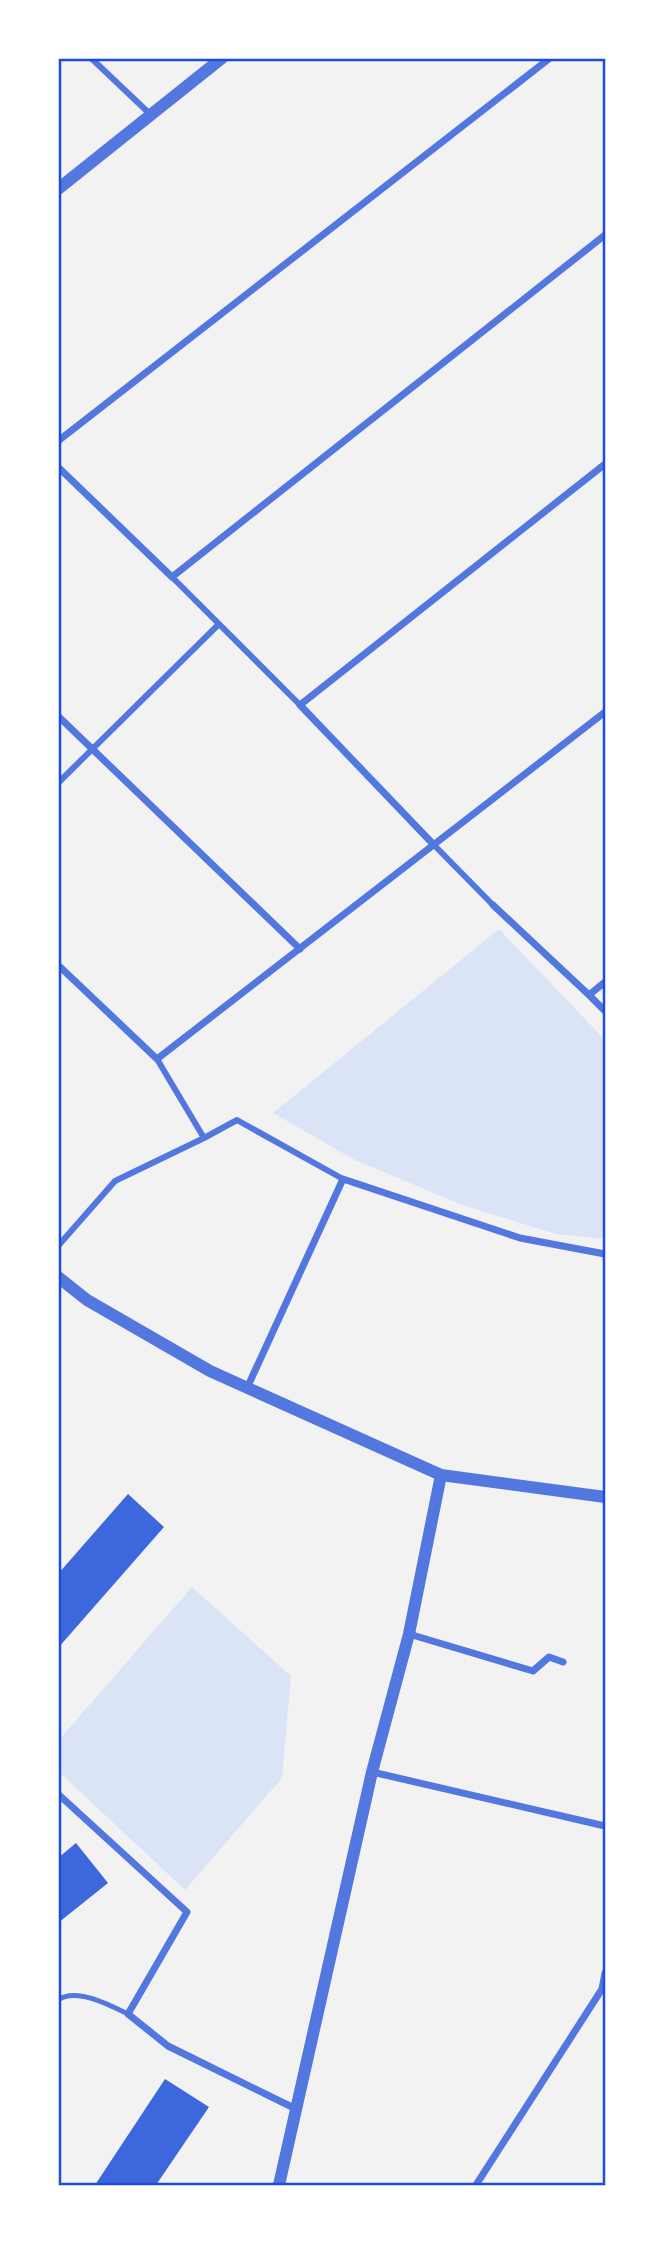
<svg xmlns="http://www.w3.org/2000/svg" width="663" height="2243" font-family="'PT Sans',sans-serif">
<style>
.green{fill:#dbe4f7}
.building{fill:#3d67dc}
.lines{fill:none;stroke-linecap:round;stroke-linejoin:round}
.service{stroke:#5277de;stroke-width:5}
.pedestrian{stroke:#5277de;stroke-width:6}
.minor{stroke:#5277de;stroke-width:7}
.tertiary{stroke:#5277de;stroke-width:12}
.neatline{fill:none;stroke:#1d4ed8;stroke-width:2.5}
</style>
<rect width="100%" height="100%" fill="#f2f2f2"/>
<path class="green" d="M499,929L605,1040V1239L556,1234L462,1205L355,1160L273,1113Z
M192,1587L291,1676L282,1778L185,1890L58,1771V1741Z"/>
<path class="building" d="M128,1494L164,1527L58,1648V1574Z
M76,1843L108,1883L58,1923V1858Z
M165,2079L209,2107L156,2185H95Z"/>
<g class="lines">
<path class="service" d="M58,2000C76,1987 110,2005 128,2014"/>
<path class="pedestrian" d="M91,58L151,115
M172,577L300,705
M58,783L219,624
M434,845L493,905
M157,1059L204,1138
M58,1246L115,1181L204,1138L237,1120L343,1179"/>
<path class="minor" d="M58,441L550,58
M58,467L172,577L605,235
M58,716L300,949
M434,845L300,705L605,464
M493,905L589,995
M58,965L157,1059L605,712
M605,982L589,995L605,1011
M247,1388L343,1179L520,1238L605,1254
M409,1634L533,1671L549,1657L563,1662
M372,1772L605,1826
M58,1794L187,1912L128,2014L168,2046L296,2109
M476,2185L602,1989L605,1973"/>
<path class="tertiary" d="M58,189L222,58
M58,1277L87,1300L210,1371L441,1475L605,1497
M279,2185L372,1772L409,1634L441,1475"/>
</g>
<rect width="663" height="2243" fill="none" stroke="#ffffff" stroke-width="119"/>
<rect x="60" y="60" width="544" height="2124" class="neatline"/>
</svg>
